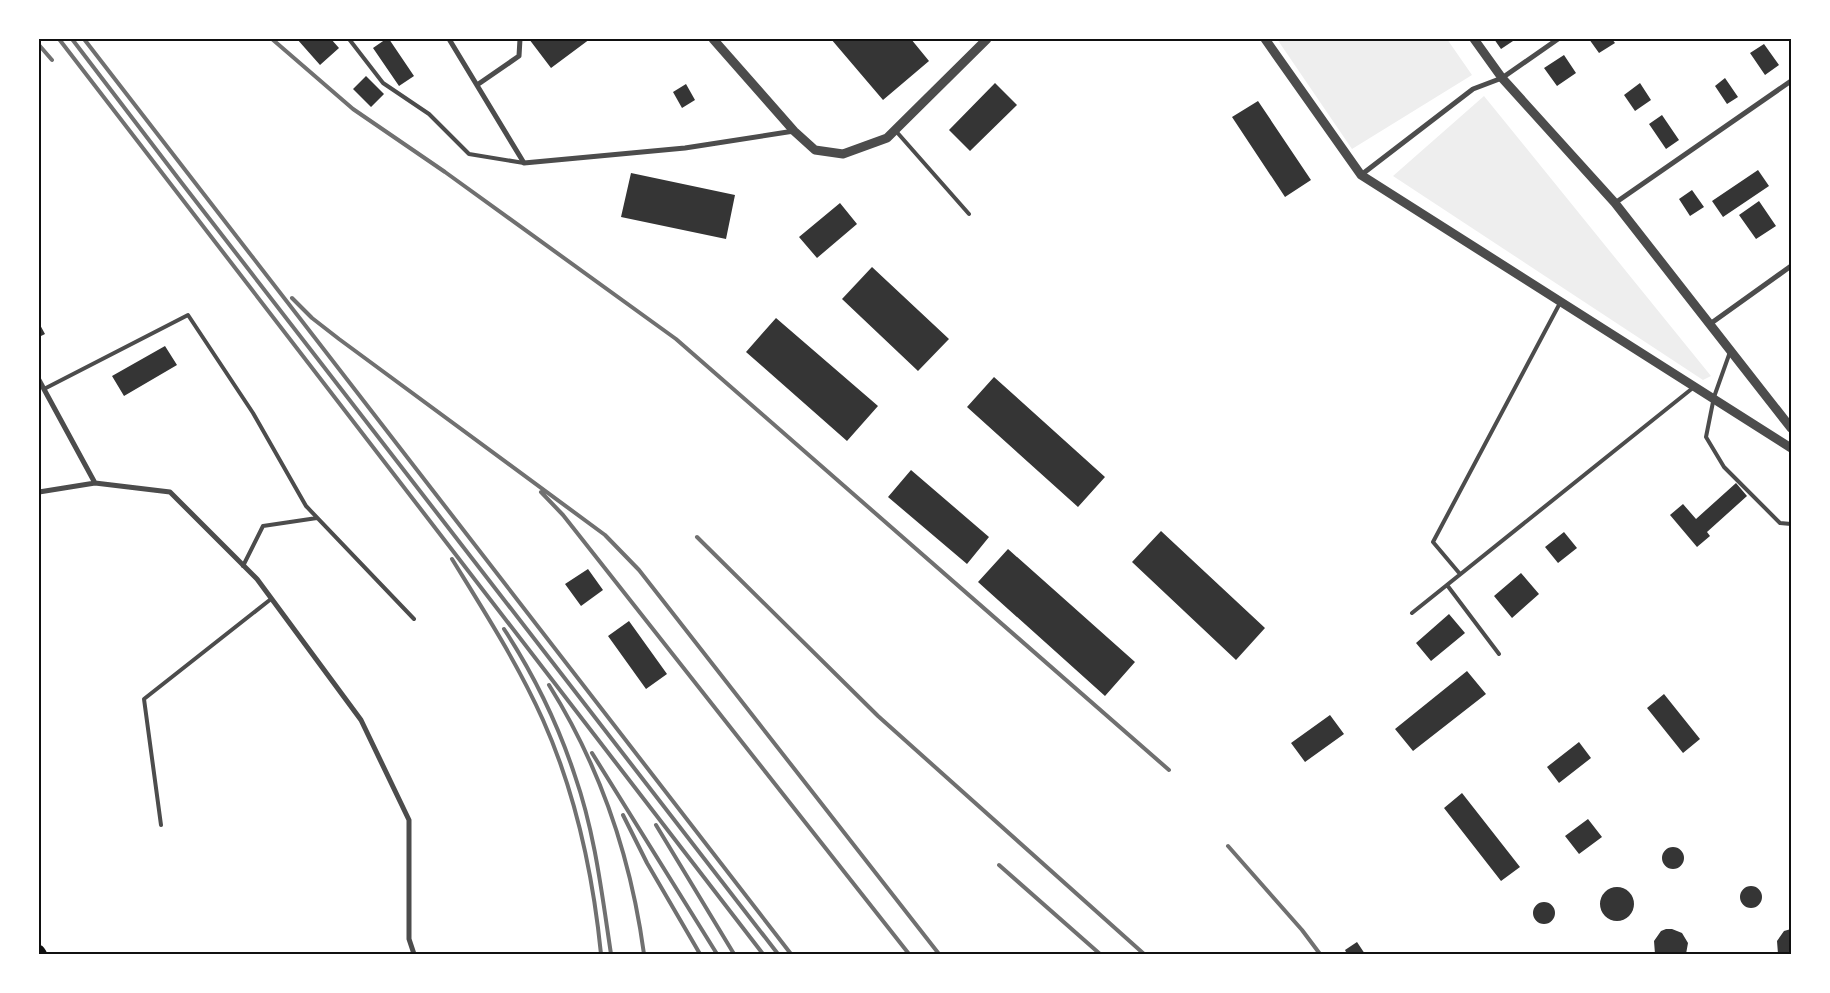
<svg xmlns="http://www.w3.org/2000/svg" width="1830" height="993" font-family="'Sofia Sans Condensed',sans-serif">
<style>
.green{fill:#eee}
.building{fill:#353535}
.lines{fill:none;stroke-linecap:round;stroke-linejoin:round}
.service{stroke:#4c4c4c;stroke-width:4}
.minor{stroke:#4c4c4c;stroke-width:5}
.tertiary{stroke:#4c4c4c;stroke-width:9}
.primary{stroke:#111;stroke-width:12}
.rail{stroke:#707070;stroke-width:4}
.neatline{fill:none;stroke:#111;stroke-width:2}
</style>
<rect width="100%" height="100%" fill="#fff"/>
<path class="green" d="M1277,39H1447L1472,75L1352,149Z
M1484,96L1711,376L1703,380L1393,176Z"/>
<path class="building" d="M297,39H331L339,48L320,65Z
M386,39H389L414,76L399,86L373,48Z
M529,39H590L551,68Z
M831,39H911L929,61L883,100Z
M1494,39H1516L1501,49Z
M1589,39H1612L1615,43L1599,53Z
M1764,44L1779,65L1765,75L1750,53Z
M1564,55L1576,73L1557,86L1544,68Z
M366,76L384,94L371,107L353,89Z
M1725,78L1738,97L1727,104L1715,86Z
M995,83L1017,105L970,151L949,130Z
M1640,83L1651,100L1635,111L1624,95Z
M686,84L695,100L682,108L673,92Z
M1258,101L1311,180L1285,197L1232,117Z
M1662,115L1679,140L1666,149L1649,124Z
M1758,170L1769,186L1723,217L1712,201Z
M631,173L735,195L726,239L621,217Z
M1692,190L1704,207L1690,216L1679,199Z
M1759,201L1776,226L1756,239L1739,215Z
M840,203L857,224L817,258L799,237Z
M872,267L949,339L918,371L842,299Z
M776,318L878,406L847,441L746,352Z
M39,323L45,334L39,337Z
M165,346L177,365L124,396L112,376Z
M994,377L1105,477L1078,507L967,407Z
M911,470L989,537L967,564L888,497Z
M1736,483L1747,496L1707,532L1710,536L1697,547L1670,515L1683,504L1696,519Z
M1161,531L1265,628L1236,660L1132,562Z
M1564,532L1577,548L1558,563L1545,547Z
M1008,549L1135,662L1105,696L978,582Z
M588,569L603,590L581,606L565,584Z
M1521,573L1539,594L1512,618L1494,596Z
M1449,614L1465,633L1431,661L1416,643Z
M629,621L667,674L646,689L608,636Z
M1467,671L1486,694L1413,751L1395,729Z
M1664,694L1700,739L1683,753L1647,708Z
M1330,715L1344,734L1305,762L1291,743Z
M1579,742L1591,758L1559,783L1547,767Z
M1462,793L1520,867L1501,881L1444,808Z
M1588,819L1602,837L1579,854L1565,836Z
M1662 858a11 11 0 1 1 22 0a11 11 0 1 1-22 0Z
M1740 897a11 11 0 1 1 22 0a11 11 0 1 1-22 0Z
M1600 904a17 17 0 1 1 34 0a17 17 0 1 1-34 0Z
M1533 913a11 11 0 1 1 22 0a11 11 0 1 1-22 0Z
M1666,929H1672L1682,933L1688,943L1686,954H1655L1654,941L1661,931Z
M1791,929V954H1778L1777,941L1784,931Z
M1357,942L1365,954H1347L1345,950Z"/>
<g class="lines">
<path class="service" d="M349,39L383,83L429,114L469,154L524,163
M895,130L969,214
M1730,352L1714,397L1706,437L1724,467L1780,523L1791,524
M44,389L188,315L253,413L306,506L414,619
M243,566L263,526L317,518
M1460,574L1433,542L1560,303
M1447,585L1499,654
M1412,613L1694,387
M161,825L144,699L271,599"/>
<path class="minor" d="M449,39L524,163L685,148L794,131
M477,85L519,56L520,39
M1361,175L1473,89L1502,78L1558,39
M1615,203L1791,81
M1710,324L1791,266
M39,380L95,483
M39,492L95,483L170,492L257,579L361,720L409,820V939L414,954"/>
<path class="tertiary" d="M713,39L794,131L815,150L843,154L887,138L987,39
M1265,39L1361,175L1791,448
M1474,39L1502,78L1615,203L1791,428"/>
<path class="primary" d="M39,951L41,954"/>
<path class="rail" d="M59,39C292,345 528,649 763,954
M72,39L181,182L778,954
M84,39L791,954
M272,39L353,109L445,172L676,339L1169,770
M39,45L52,60
M292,298L312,318L339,339L605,535L639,570L939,954
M541,492L563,515L909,954
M697,537L878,716L1144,954
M452,559C484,611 518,664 543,720C576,794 593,875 601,954
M504,629C534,675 558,724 575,776C595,833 602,895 611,954
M549,685C601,768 631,858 644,954
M592,753L717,954
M623,815L647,863L700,954
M656,825L734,954
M1228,846L1302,930L1320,954
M999,865L1100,954"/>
</g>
<rect width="1830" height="993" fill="none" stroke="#ffffff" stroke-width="80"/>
<rect x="40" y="40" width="1750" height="913" class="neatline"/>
</svg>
